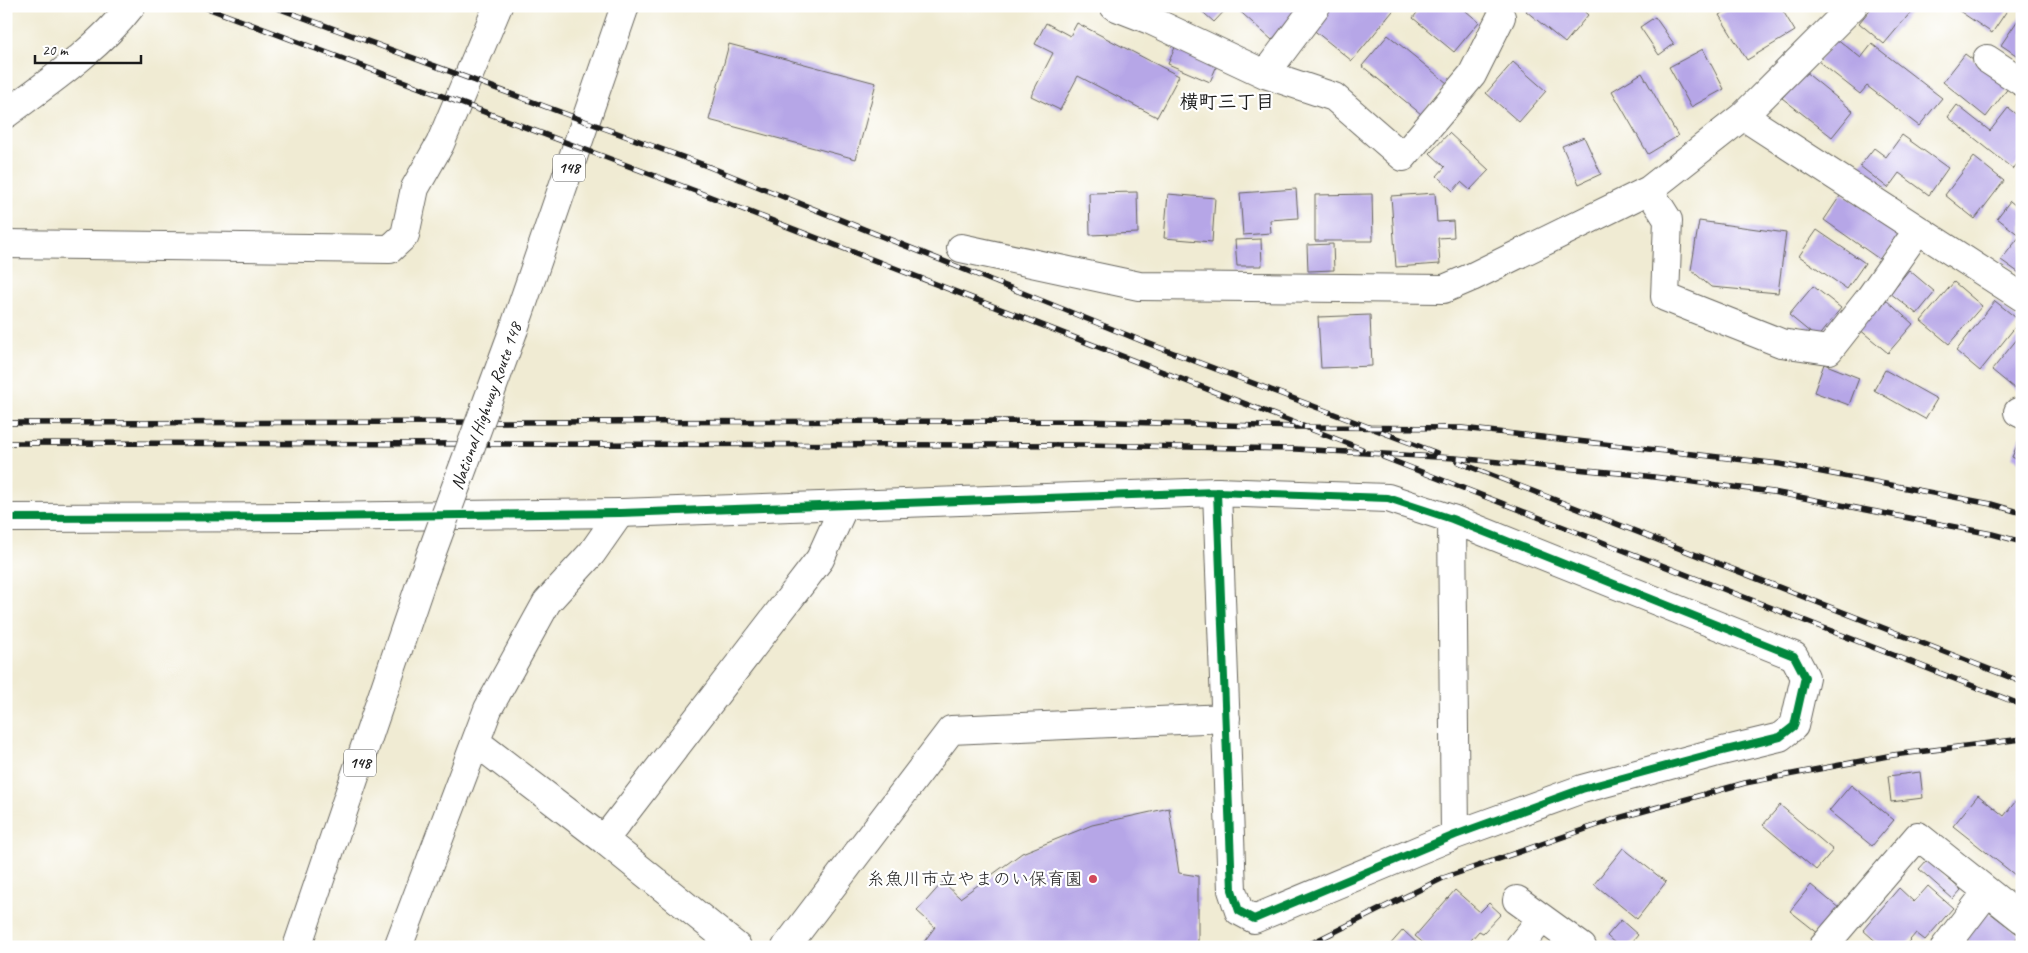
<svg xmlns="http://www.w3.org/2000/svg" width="2028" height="953" font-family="Caveat,'Klee One',sans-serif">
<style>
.building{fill:#b6a6e7}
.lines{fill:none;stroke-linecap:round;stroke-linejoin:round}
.minor-casing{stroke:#66645c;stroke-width:30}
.tertiary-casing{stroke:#66645c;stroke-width:30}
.trunk-casing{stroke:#66645c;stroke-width:30}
.minor{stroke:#fff;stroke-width:28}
.tertiary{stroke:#fff;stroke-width:28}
.trunk{stroke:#fff;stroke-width:28}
.rail-casing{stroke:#1c1c1c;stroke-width:5.5}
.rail{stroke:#fff;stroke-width:4;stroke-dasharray:11;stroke-linecap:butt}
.trunk-bridge-casing{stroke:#66645c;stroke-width:30;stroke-linecap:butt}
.trunk-bridge{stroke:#fff;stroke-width:28}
.cycleway-casing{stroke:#fff;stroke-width:11}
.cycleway{stroke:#00873e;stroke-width:8}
.poi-dot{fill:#d1495b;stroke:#fff;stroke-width:2}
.labels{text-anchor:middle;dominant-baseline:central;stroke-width:4.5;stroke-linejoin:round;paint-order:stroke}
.shield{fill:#fff;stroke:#606060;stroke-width:1}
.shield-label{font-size:16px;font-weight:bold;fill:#1c1c1c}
.street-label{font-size:18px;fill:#1c1c1c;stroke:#fff}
.poi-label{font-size:18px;fill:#1c1c1c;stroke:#fff;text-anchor:end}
.neighbourhood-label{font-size:19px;font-weight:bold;fill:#1c1c1c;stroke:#fff}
</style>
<rect width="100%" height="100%" fill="#fff"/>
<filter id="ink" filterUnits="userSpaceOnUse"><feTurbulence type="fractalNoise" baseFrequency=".02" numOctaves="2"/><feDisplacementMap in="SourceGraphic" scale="10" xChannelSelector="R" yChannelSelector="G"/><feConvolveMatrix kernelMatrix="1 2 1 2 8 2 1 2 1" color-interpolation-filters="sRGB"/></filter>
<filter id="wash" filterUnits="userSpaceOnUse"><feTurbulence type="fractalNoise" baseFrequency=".0096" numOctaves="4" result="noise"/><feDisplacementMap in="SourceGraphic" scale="20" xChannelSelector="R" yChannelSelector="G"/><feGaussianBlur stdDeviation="1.12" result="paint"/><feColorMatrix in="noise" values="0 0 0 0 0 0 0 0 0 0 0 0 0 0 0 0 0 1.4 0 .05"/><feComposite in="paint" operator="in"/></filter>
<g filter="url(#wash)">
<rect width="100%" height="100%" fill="#f0ebd3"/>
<g id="blocks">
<path class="building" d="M1196,6H1229L1214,22Z
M1234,6H1298L1300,8L1272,40Z
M1329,6H1397L1352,61L1311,28Z
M1422,6H1460L1479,22L1454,52L1413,18Z
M1530,6H1578L1588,15L1565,43L1526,11Z
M1734,6H1780L1795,31L1747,60L1719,15Z
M1873,6H1904L1911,12L1884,44L1859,23Z
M1952,6H2010L1992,33Z
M2022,14V59L2001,45Z
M1655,17L1674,44L1659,55L1640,27Z
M1046,23L1070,36L1077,23L1179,76L1157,117L1078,76L1060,110L1031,96L1053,53L1035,44Z
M1388,35L1447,83L1421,114L1362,66Z
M1836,38L1861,58L1872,44L1942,98L1919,126L1867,86L1860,94L1818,61Z
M1178,40L1220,58L1210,82L1168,64Z
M729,44L876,83L856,159L709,120Z
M1703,49L1724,89L1691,107L1669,67Z
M1965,54L2009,87L1986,117L1943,82Z
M1513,62L1546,91L1519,122L1486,93Z
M1804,71L1853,111L1832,137L1782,98Z
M1642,73L1678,136L1648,154L1612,91Z
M1957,105L1990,131L2008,108L2022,119V158L2013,169L1948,117Z
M1449,133L1489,170L1470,190L1461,182L1453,191L1437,176L1445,167L1430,153Z
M1902,135L1948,168L1929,195L1899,173L1888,188L1860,166L1874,148L1886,157Z
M1584,137L1601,174L1579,184L1562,146Z
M1974,157L2004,181L1975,219L1945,195Z
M1296,189L1298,218L1270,220L1271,233L1243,235L1240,193Z
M1137,192L1138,233L1090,235L1089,193Z
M1435,193L1437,222L1453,221L1454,237L1438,238L1440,264L1396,267L1391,196Z
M1842,193L1901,234L1882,261L1824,220Z
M1168,194L1215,198L1212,242L1164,238Z
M1372,194L1373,241H1315V195Z
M2010,201L2022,211V275L2001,260L2020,236L1997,218Z
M1699,221L1786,233L1778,293L1711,287L1691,270Z
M1817,230L1865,263L1847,289L1799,256Z
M1261,239L1262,266H1237L1235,240Z
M1333,244L1334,270L1308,271L1307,245Z
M1909,270L1935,292L1917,314L1890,293Z
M1954,282L1982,306L1949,344L1921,321Z
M1813,286L1841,308L1817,338L1789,315Z
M1885,299L1913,324L1888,353L1859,329Z
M1995,301L2020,321L1980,371L1956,351Z
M1370,315L1372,366L1321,368L1318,317Z
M2022,333V392L2020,393L1992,370Z
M1824,364L1859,378L1849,405L1814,392Z
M1885,370L1937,399L1925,419L1874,390Z
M2022,434V462L2012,457Z
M1920,772L1923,798L1891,802L1888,776Z
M1851,785L1894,820L1872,846L1829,811Z
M1978,795L2004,816L2019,797L2022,799V866L2015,875L1953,826Z
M1780,805L1833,850L1816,870L1763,825Z
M1169,808L1179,873L1198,876V942L1178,947H1128V943L1121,947H920L935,927L917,911L943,882L960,898L1022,853L1092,825Z
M1623,848L1666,882L1637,919L1594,884Z
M1927,860L1961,890L1953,899L1919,869Z
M1811,885L1840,909L1819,934L1790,911Z
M1928,886L1953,908L1925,940L1916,933L1904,947H1882L1863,930L1899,888L1914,902Z
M1455,890L1480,912L1489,903L1501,914L1483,933L1479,931L1465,947H1428L1415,936Z
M1985,909L2019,935L2010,947H1977L1964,937Z
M1621,920L1638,935L1628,947H1619L1607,936Z
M1403,930L1421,947H1388Z"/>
</g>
</g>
<g filter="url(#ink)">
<use href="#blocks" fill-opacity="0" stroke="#66645c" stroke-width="1"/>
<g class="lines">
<g class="minor-casing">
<path id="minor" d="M1114,6L1150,20L1265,74L1316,6
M1987,59L2022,82
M1265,74L1334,97L1403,157L1472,75L1501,17
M6,114C49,82 98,49 131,6
M1743,116L2022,297
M1649,190L1668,220L1665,297L1781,343L1829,350L1869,299L1918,230
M6,244L390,249L405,235L415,188L440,144L498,6
M961,248L1139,286L1444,289L1472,277L1649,190L1743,116L1853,6
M2018,412L2022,414
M1217,492L1388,498L1452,519L1794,656L1805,677L1794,726L1780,737L1714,753L1582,789L1455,835L1254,919L1239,911L1232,890Z
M1452,519L1455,835
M476,742L604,840L737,947
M604,840L820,559L844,506
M1517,900L1582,947
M398,947L488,709L547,602L592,553L620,513
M786,947L951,730L1226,718
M1519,947L1542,918
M1823,947L1918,836L2022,919
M1945,947L1987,892"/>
</g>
<g class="tertiary-casing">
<path id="tertiary" d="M6,518L314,517L620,513L1217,492"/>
</g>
<g class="trunk-casing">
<path id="trunk" d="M514,329L625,6
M297,947L422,579"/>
</g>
<use href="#minor" class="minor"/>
<use href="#tertiary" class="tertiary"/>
<use href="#trunk" class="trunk"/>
<g class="rail-casing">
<path id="rail" d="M202,6L698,192L1362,449
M272,6L707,166L1142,341L1437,453
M6,423L1084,421L1297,427L1462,428L1780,464L1991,504L2022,513
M6,443L1085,445L1295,449L1455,458L1630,474L1773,492L1992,534L2022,542
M1383,457L2022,705
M1458,462L2022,682
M1304,947L1443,878L1615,819L1745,783L1893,755L2022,739"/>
</g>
<use href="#rail" class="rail"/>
<g class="trunk-bridge-casing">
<path id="trunk-bridge" d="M422,579L514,329"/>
</g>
<use href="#trunk-bridge" class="trunk-bridge"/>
<g class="cycleway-casing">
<path id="cycleway" d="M6,518L314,517L620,513L1217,492L1388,498L1452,519L1794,656L1805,677L1794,726L1780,737L1714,753L1582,789L1455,835L1254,919L1239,911L1232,890L1217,492"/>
</g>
<use href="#cycleway" class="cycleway"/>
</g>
</g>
<circle class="poi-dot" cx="1093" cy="879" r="5"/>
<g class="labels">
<g class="shield">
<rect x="553" y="154.5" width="32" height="27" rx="4"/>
<rect x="344" y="749.5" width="32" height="27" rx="4"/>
</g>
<g class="shield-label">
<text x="569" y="168">148</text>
<text x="360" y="763">148</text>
</g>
<g class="street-label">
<text transform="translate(486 406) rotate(-70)">National Highway Route 148</text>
</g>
<g class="poi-label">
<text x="1083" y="879">糸魚川市立やまのい保育園</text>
</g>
<g class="neighbourhood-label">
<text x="1227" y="102">横町三丁目</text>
</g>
</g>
<rect width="2028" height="953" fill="none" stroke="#fff" stroke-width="25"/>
<path d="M35 55v8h106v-8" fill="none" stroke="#1c1c1c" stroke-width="2.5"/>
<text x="42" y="55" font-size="15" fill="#1c1c1c" stroke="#ffffff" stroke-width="4" paint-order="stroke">20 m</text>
</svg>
